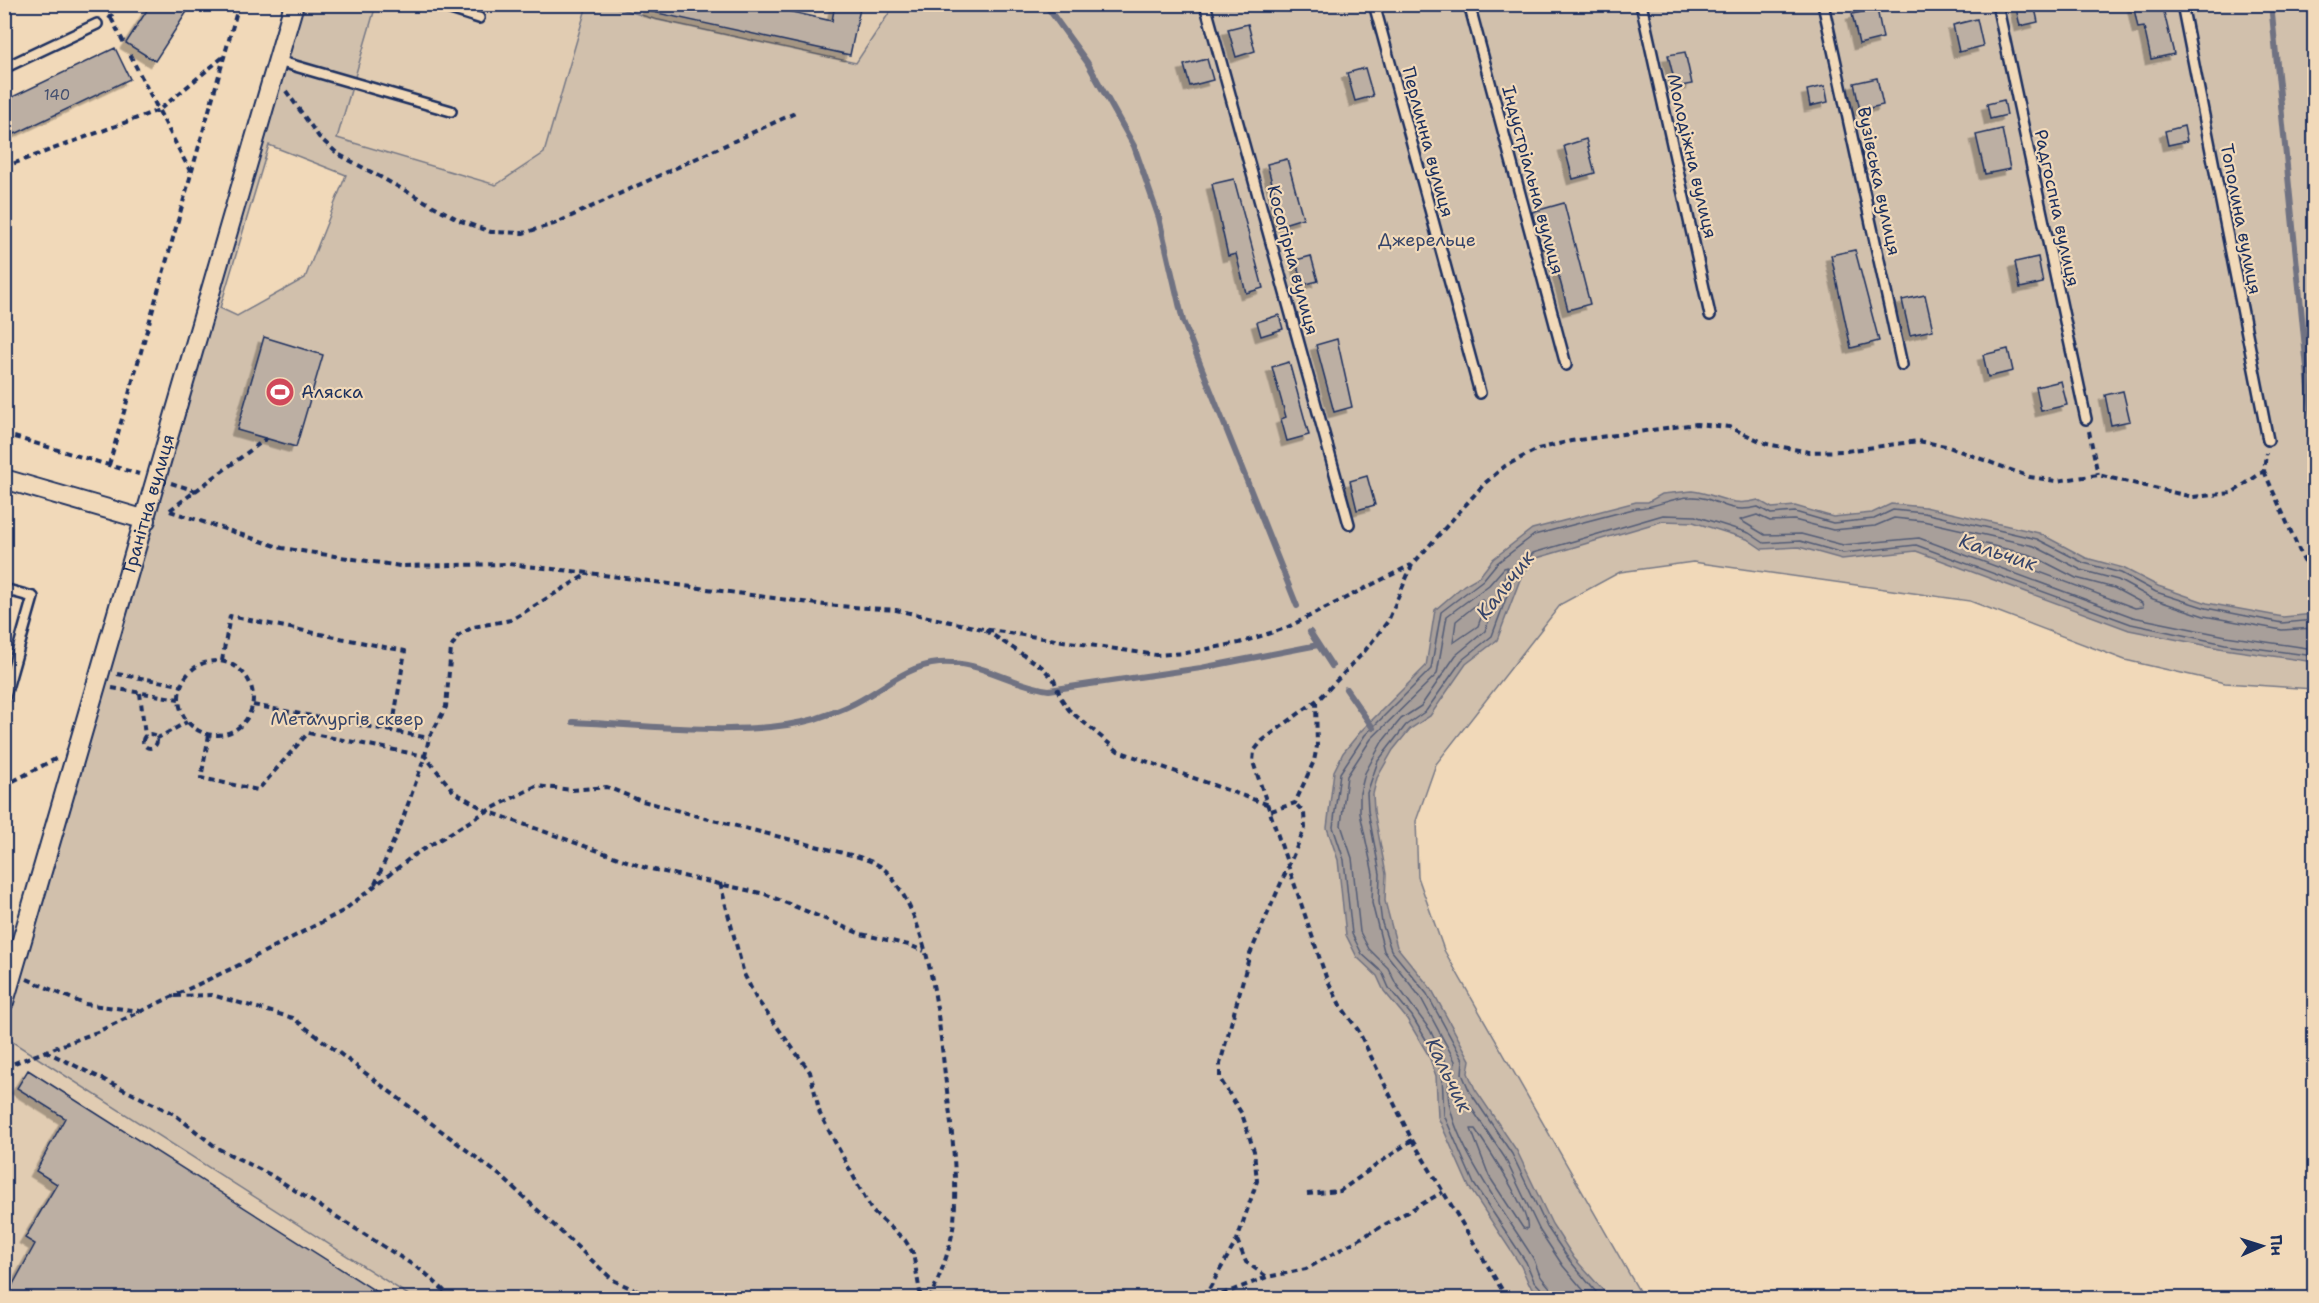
<svg xmlns="http://www.w3.org/2000/svg" width="2319" height="1303" font-family="'Shantell Sans',sans-serif">
<style>
.built{fill:#e1ccb2}
.green{fill:#d1c0ac;stroke:#767885;stroke-width:1.5;fill-rule:evenodd}
.water{fill:#a89f9a;stroke:#707282;stroke-width:1.5}
.lines{fill:none;stroke-linecap:round;stroke-linejoin:round}
.shore{stroke:#535c76;stroke-width:1.5}
.stream{stroke:#707282;stroke-width:6}
.building{fill:#bcafa3;stroke:#1b2f5e;stroke-width:1.5;filter:url(#shadow)}
.lane-casing{stroke:#1b2f5e;stroke-width:14}
.street-casing{stroke:#1b2f5e;stroke-width:22}
.path{stroke:#1b2f5e;stroke-width:4;stroke-dasharray:6 4.5;stroke-linecap:butt}
.lane{stroke:#f1d9b9;stroke-width:9}
.street{stroke:#f1d9b9;stroke-width:18}
.labels{text-anchor:middle;dominant-baseline:central;stroke-width:4.5;stroke-linejoin:round;paint-order:stroke}
.number-label{font-size:15px;fill:#434f6f}
.street-label{font-size:18px;fill:#1b2f5e;stroke:#f1d9b9}
.park-label{font-size:18px;fill:#36456a;stroke:#f1d9b9}
.poi-label{font-size:18px;fill:#1b2f5e;stroke:#f1d9b9;text-anchor:start}
.water-label{font-size:20px;font-style:italic;fill:#37456a;stroke:#f1d9b9}
</style>
<defs>
<filter id="shadow"><feDropShadow dx="-5.5" dy="5.5" stdDeviation="0" flood-color="#0004"/></filter>
</defs>
<rect width="100%" height="100%" fill="#f1d9b9"/>
<filter id="ink" filterUnits="userSpaceOnUse"><feTurbulence type="fractalNoise" baseFrequency=".0167" numOctaves="2"/><feDisplacementMap in="SourceGraphic" scale="12" xChannelSelector="R" yChannelSelector="G"/><feConvolveMatrix kernelMatrix="1 2 1 2 8 2 1 2 1" color-interpolation-filters="sRGB"/></filter>
<g filter="url(#ink)">
<path class="built" d="M376,5H587L544,153L496,185L337,138Z
M609,5H895L856,63L654,19Z
M8,1039L413,1298H5L4,1051Z"/>
<path class="green" d="M895,4L2314,5V689L2225,683L2125,660L1970,601L1693,562L1620,572L1561,604L1436,764L1416,821L1418,877L1444,950L1643,1298H413L8,1039L5,1051V1002L294,5H376L337,138L496,185L544,153L587,5H609L654,19L856,63ZM269,145L346,175L305,278L237,316L220,308Z"/>
<path class="water" d="M1692,491C1718,494 1730,508 1758,500L1772,508L1795,506L1833,517L1872,513L1891,504L1925,507L2039,533L2086,558L2123,568L2158,586L2207,603L2283,617L2314,614V662L2224,649L2129,630L1916,551L1842,559L1799,547L1762,549L1747,539L1693,522L1663,521L1537,558L1521,577L1497,640L1466,664L1430,716L1410,729L1393,750L1377,778L1373,794L1374,811L1386,874L1385,901L1397,947L1432,990L1470,1060L1468,1073L1475,1089L1517,1151L1552,1224L1574,1258L1610,1298H1542L1529,1284L1521,1266L1469,1187L1438,1117L1436,1076L1429,1056L1407,1019L1384,991L1377,976L1357,957L1346,935L1338,860L1327,828L1334,771L1343,753L1361,731L1426,666L1435,610L1464,585L1480,576L1493,559L1532,529L1636,502H1648L1662,494Z"/>
<g class="lines">
<path class="shore" d="M1977,542L2031,555L2076,578L2114,588L2142,603L2143,607L2135,608L1976,548L1974,545Z
M1508,567L1485,631L1456,655L1421,706L1401,719L1382,742L1365,773L1360,793V813L1373,874L1372,903L1384,951L1421,998L1455,1061L1454,1072L1451,1074L1430,1030L1396,984L1388,968L1369,949L1360,932L1352,858L1341,825L1347,776L1371,739L1437,674L1447,616L1489,585L1504,568Z
M1482,600L1486,604L1478,626L1453,643L1456,621Z
M2314,628L2282,630L2204,616L2153,599L2118,580L2081,570L2034,546L1923,521L1894,518L1875,526L1833,530L1794,520L1770,521L1757,515L1740,520L1765,535L1801,534L1843,545L1919,538L2133,617L2226,636L2314,649
M1471,1129H1475C1486,1145 1532,1214 1527,1229L1523,1228L1489,1176Z
M1546,1298L1545,1293L1534,1281L1526,1262L1474,1184L1444,1115L1442,1075L1434,1053L1412,1016L1389,988L1382,972L1362,954L1352,934L1344,860L1333,827L1340,773L1365,735L1431,669L1441,612L1483,580L1497,563L1534,535L1637,508C1656,508 1671,497 1691,497C1719,496 1723,515 1758,507L1771,514L1795,512L1833,523L1874,519L1893,510L1924,513L2037,539L2084,563L2121,573L2156,592L2206,608L2282,623L2314,620
M1554,1298C1553,1287 1545,1284 1540,1275C1537,1270 1536,1263 1533,1258C1511,1221 1432,1119 1451,1076L1455,1077L1464,1097L1505,1158L1540,1231L1563,1266L1590,1298
M1601,1298L1570,1261L1547,1227L1512,1154L1470,1092L1462,1074L1463,1060L1427,994L1391,950L1382,923L1379,901L1380,874L1368,811L1367,793L1378,761L1406,725L1426,711L1462,660L1492,636L1515,574L1533,553L1663,515L1695,516L1749,533L1764,543L1800,541L1843,553L1916,545L2131,624L2225,644L2314,656"/>
<path class="stream" d="M1045,4L1087,62L1134,146L1159,218L1183,321L1297,606
M2271,4L2314,439
M1310,632L1332,666
M1346,689L1373,728
M573,722C643,725 749,738 815,719C826,715 839,711 849,706C880,692 904,666 939,663C980,660 1010,685 1049,690L1201,668L1318,645"/>
</g>
<path class="building" d="M151,4H192L155,61L126,43Z
M648,4H757L832,21L835,4H861L850,55L648,11Z
M2015,4H2034L2038,22L2020,26Z
M2133,4H2162L2174,54L2151,59L2144,27L2138,28Z
M1877,9L1883,38L1859,44L1852,14Z
M1977,19L1983,46L1959,52L1953,25Z
M1248,24L1255,51L1236,57L1228,29Z
M115,48L130,79L15,134L4,113V101Z
M1685,52L1692,84L1676,87L1668,55Z
M1207,59L1213,80L1190,86L1184,65Z
M1365,68L1373,96L1355,101L1347,73Z
M1877,78L1883,105L1860,110L1854,83Z
M1825,86L1828,102L1810,106L1807,90Z
M2004,100L2007,115L1990,119L1987,104Z
M2184,126L2187,141L2168,145L2165,131Z
M2002,129L2010,169L1985,174L1976,135Z
M1586,139L1595,173L1573,179L1564,146Z
M1287,159L1303,218L1277,226L1271,203L1277,202L1267,164Z
M1234,179L1263,288L1246,293L1236,254L1228,256L1212,184Z
M1564,203L1590,304L1568,310L1551,247L1542,249L1532,212Z
M1855,250L1879,341L1851,348L1831,255Z
M1311,256L1318,281L1302,285L1296,260Z
M2038,257L2043,283L2020,288L2015,262Z
M1925,295L1933,330L1910,335L1902,300Z
M1279,315L1283,329L1261,336L1257,322Z
M264,337L323,355L296,447L237,430Z
M1337,339L1352,407L1334,412L1316,345Z
M2008,349L2013,371L1988,377L1983,355Z
M1289,362L1309,435L1287,441L1281,419L1286,417L1272,367Z
M2061,381L2067,405L2041,411L2036,387Z
M2123,391L2130,421L2111,425L2105,395Z
M1367,476L1375,505L1357,510L1350,481Z
M28,1070L388,1299H5L35,1244L25,1238L57,1184L36,1171L65,1118L17,1088Z"/>
<g class="lines">
<g class="lane-casing">
<path id="lane" d="M435,4L479,18
M1205,4L1349,524
M1374,4L1480,393
M1469,4L1566,365
M1641,4L1710,315
M1823,4L1902,365
M1997,4L2086,419
M2182,4L2268,440
M278,61L451,111
M4,68L97,24
M4,589L33,597L4,699"/>
</g>
<g class="street-casing">
<g id="street">
<path d="M4,479L146,520"/>
<path id="s1" d="M4,1002L294,4"/>
</g>
</g>
<path class="path" d="M111,18L124,43
M109,19L120,4
M130,55L190,171
M286,91L319,137L338,154L461,221L491,232L523,233L554,224L795,113
M2312,115L2314,137
M4,167L159,110L223,57
M2089,431L2098,475
M4,434L139,474
M109,465L239,4
M2264,471L2304,561L2314,568
M171,483L196,491
M170,510L267,438
M170,511L282,548L400,566L508,564L589,573L825,605L896,610L983,629L1156,655L1186,653L1239,643L1286,628L1411,565
M985,630L1042,667L1054,680L1061,698L1069,710L1118,751L1269,805
M222,661L230,616L405,651L392,731
M179 698a37 37 0 1 1 74 0a37 37 0 1 1-74 0Z
M117,674L181,685
M112,688L179,699
M140,693L145,736
M253,705L429,738
M143 741a7 7 0 1 1 14 0a7 7 0 1 1-14 0Z
M209,735L201,778L258,790L308,733L425,756L454,792L487,811L646,868L765,894L861,934L909,945L924,951
M156,739L187,722
M4,786L57,758
M4,803L10,784
M1271,811L1295,803L1314,761L1317,746L1316,701
M720,883L744,974L756,998L810,1072L820,1114L872,1211L905,1240L913,1253L921,1298
M375,884L401,824L425,756L429,738L446,707L451,648L458,636L473,627L511,620L589,573
M27,979L84,1004L140,1011
M175,996L212,995L293,1018L502,1177L613,1280L652,1298
M45,1051L174,1114L217,1148L269,1174L424,1272L452,1298
M4,1067L97,1032L237,966L343,911L414,855L487,811L536,786L572,790L607,787L639,800L705,818L859,857C871,861 882,865 890,875C931,927 938,1012 945,1075C951,1123 958,1173 954,1221C951,1249 941,1273 930,1298
M1307,1194L1340,1191L1412,1140
M1237,1240L1246,1262L1267,1277
M1204,1298L1237,1240L1257,1181L1254,1151L1242,1114L1220,1079V1064L1250,954L1305,828L1304,813L1295,803
M1212,1298L1267,1277L1306,1269L1443,1192
M1507,1298L1412,1140L1358,1030L1340,1005L1326,977L1253,762L1254,751L1262,741L1321,697L1364,652L1388,621L1412,565L1485,483L1505,466L1538,449L1571,441L1696,424L1729,427L1767,444L1809,452L1846,451L1918,441L1946,446L2030,477L2056,481L2098,475L2193,497L2232,493L2264,471L2266,453"/>
<use href="#lane" class="lane"/>
<use href="#street" class="street"/>
</g>
</g>
<defs>
<g id="stadium-disc" transform="scale(1.5)"><circle r="9.5" fill="#d1495b" stroke="#f1d9b9"/><path d="M0-5a6.5 5 0 1 0 0 10a6.5 5 0 1 0 0-10ZM-3.5-1.8h7v3.6h-7Z" fill="#fff"/></g>
</defs>
<g fill-rule="evenodd">
<use href="#stadium-disc" x="280" y="392"/>
</g>
<g class="labels">
<g class="number-label">
<text x="57" y="95">140</text>
</g>
<g class="street-label">
<text transform="translate(1428 142) rotate(75)">Перлинна вулиця</text>
<text transform="translate(1692 156) rotate(77)">Молодіжна вулиця</text>
<text transform="translate(1533 180) rotate(75)">Індустріальна вулиця</text>
<text transform="translate(1879 181) rotate(78)">Вузівська вулиця</text>
<text transform="translate(2057 208) rotate(78)">Радгоспна вулиця</text>
<text transform="translate(2241 219) rotate(79)">Тополина вулиця</text>
<text transform="translate(1293 260) rotate(75)">Косогірна вулиця</text>
<text stroke="none"><textPath href="#s1" startOffset="519">Гранітна вулиця</textPath></text>
</g>
<g class="park-label">
<text x="1427" y="240">Джерельце</text>
<text x="347" y="719">Металургів сквер</text>
</g>
<g class="poi-label">
<text x="301" y="392">Аляска</text>
</g>
<g class="water-label">
<text transform="translate(1998 552) rotate(18)">Кальчик</text>
<text transform="translate(1505 585) rotate(-52)">Кальчик</text>
<text transform="translate(1449 1075) rotate(64)">Кальчик</text>
</g>
</g>
<rect width="2319" height="1303" fill="none" stroke="#f1d9b9" stroke-width="24"/>
<rect x="12" y="12" width="2295" height="1279" fill="none" stroke="#1b2f5e" stroke-width="2" filter="url(#ink)"/>
<g transform="translate(2262 1246) rotate(87)" stroke="#f1d9b9" stroke-width="4.5" paint-order="stroke">
<path d="M0-4.5L10 22L0 15L-10 22Z" fill="#1b2f5e"/>
<text y="-9" font-size="16" font-weight="bold" text-anchor="middle" fill="#1b2f5e">Пн</text>
</g>
</svg>
